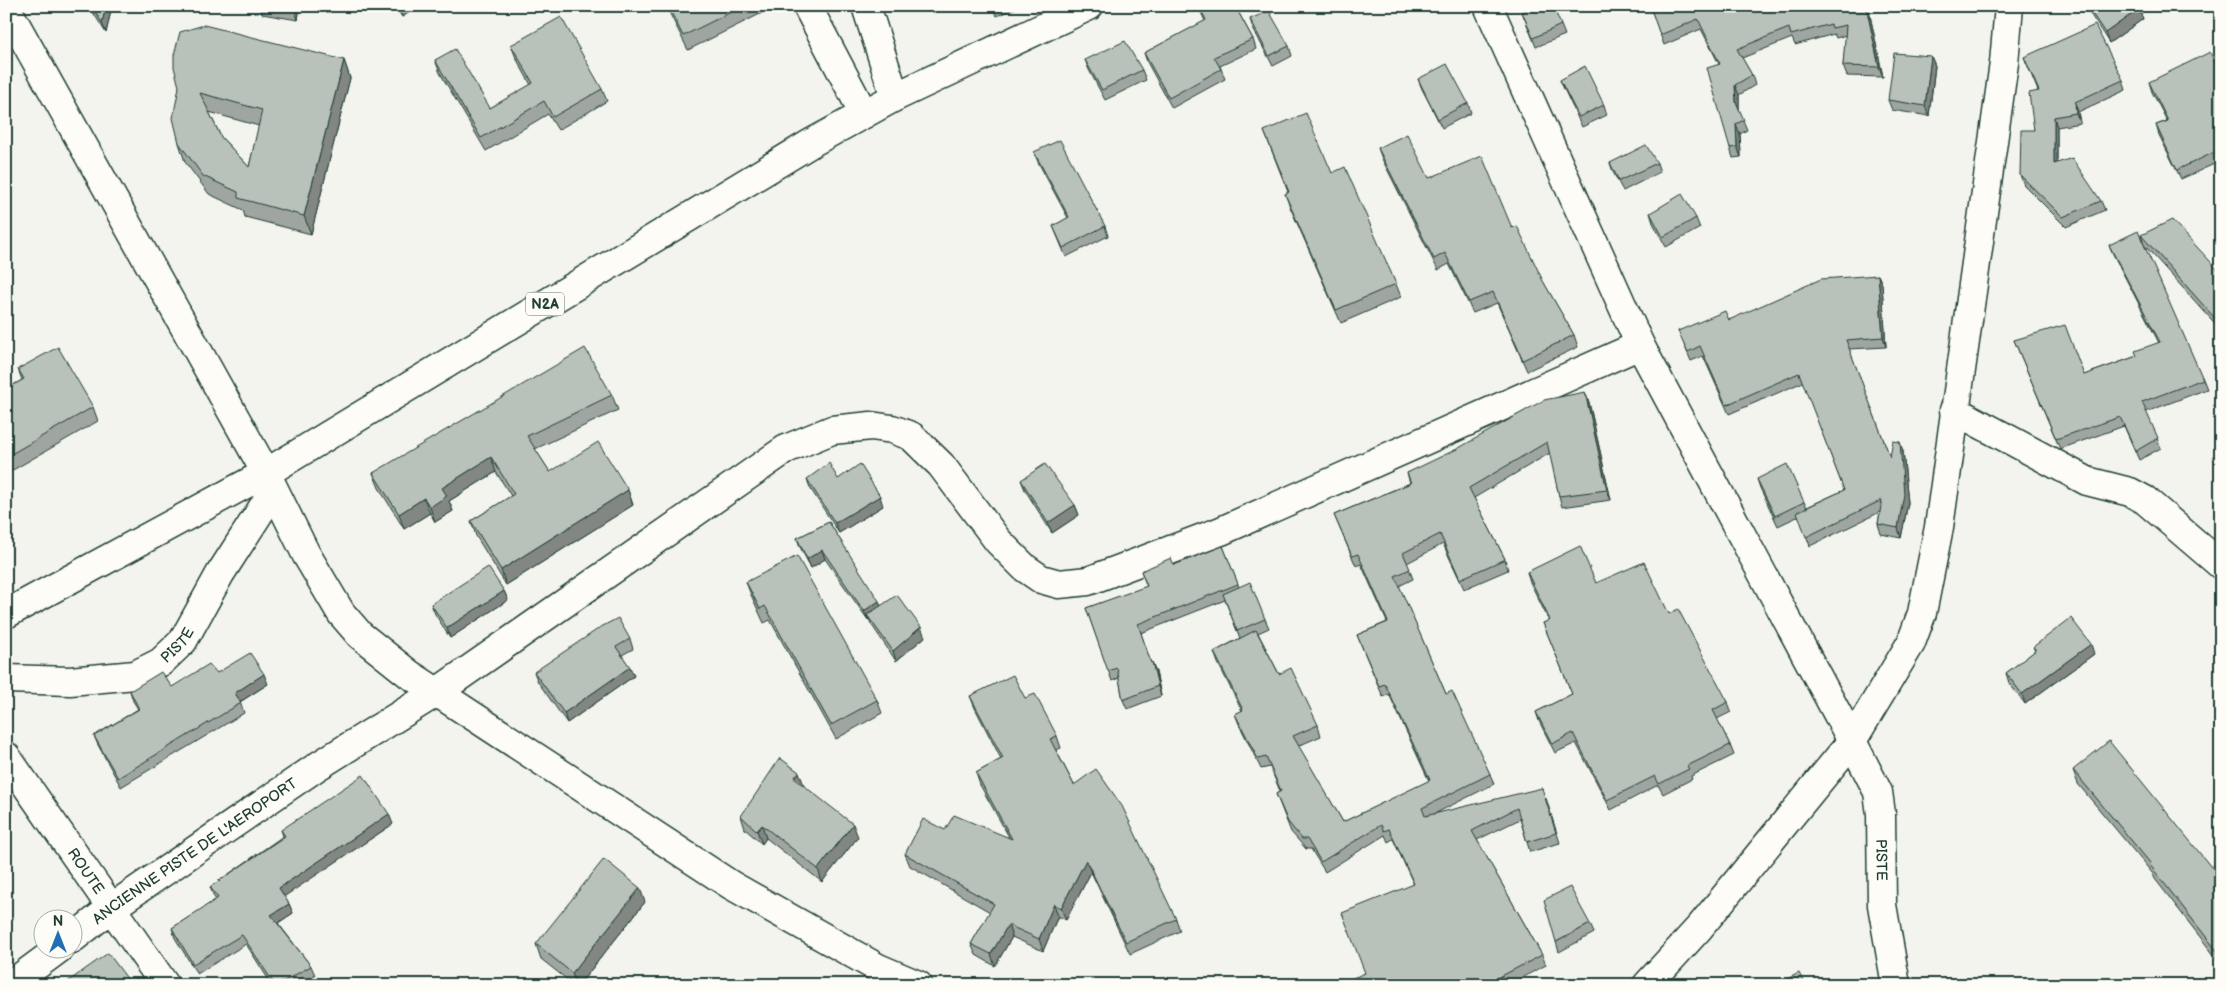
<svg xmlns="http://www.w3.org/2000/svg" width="2227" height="991" font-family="'Balsamiq Sans',sans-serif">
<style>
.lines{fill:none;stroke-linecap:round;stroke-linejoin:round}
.minor-casing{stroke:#1f3d34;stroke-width:31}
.trunk-casing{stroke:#1f3d34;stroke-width:31}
.minor{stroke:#fdfcf7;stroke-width:28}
.trunk{stroke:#fdfcf7;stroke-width:28}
.wall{fill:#9fa6a1;stroke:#1f3d34;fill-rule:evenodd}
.shaded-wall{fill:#828783;stroke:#1f3d34}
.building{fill:#b9c1bb;stroke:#1f3d34;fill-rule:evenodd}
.labels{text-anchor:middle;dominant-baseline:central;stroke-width:4;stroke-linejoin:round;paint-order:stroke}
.shield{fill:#fdfcf7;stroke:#62766e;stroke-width:1}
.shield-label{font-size:14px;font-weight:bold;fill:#1f3d34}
.street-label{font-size:15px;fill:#1f3d34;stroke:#fdfcf7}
</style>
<rect width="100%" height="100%" fill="#f4f4ef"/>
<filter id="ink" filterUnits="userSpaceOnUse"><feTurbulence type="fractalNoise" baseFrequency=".02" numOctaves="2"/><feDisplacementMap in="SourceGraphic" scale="10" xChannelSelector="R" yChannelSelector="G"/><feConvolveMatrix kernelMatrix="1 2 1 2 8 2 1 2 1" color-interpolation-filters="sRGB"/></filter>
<g filter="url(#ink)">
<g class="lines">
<g class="minor-casing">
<g id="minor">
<path d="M807,6L864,114"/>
<path d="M866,6L895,97"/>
<path id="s1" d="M1488,6L1640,345L1852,741L1878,792L1881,814L1882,905L1896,985"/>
<path d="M6,7L266,473L306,554L341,613L360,635L409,674L731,885L878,968L918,985"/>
<path d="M1954,410L2087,481L2130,492L2145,500L2221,565"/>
<path id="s2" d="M6,679L70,681L135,675L161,662L183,641L220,574L274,490"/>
<path id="s3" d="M6,756L165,985"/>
<path id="s4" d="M72,939L111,908L318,766L437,692L786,449L832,430L871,426L892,429L911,436L941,465L998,541L1025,568L1041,579L1059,584L1088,581L1221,531L1640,345"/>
<path d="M10,985L60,948"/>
<path d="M1647,985L1700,927L1852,741L1911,643L1922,613L1939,527L2004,63L2009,6"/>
</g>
</g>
<g class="trunk-casing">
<path id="trunk" d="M6,614L266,473L813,142L895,97L1089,6"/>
</g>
<use href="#minor" class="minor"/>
<use href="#trunk" class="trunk"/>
</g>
<path class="wall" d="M89,6H112L106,33Z
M259,6H300L298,20L262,14Z
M395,6H419L402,17Z
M666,6H762L764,12L688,50Z
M991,6H1020L997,16Z
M1198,6H1235L1253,39L1256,49L1220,66L1225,79L1172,108L1147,62L1144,53L1205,21Z
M1650,6H1868L1883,77L1847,76L1843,66L1846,35L1836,38L1834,34L1795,45L1792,38L1742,58L1752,75L1755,85L1739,95V110L1747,130L1740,134L1741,157L1733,158L1730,148L1719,64L1701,29L1664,45Z
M2085,6H2137L2139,9L2143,19L2109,43Z
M1522,12L1561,25L1565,35L1536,47Z
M1250,19L1289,46L1292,56L1273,66L1253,29Z
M511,45L602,89L607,101L558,130L548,114L486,151L440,73L435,60L490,108L531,85L516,58Z
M1931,56L1935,66L1929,116L1892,110L1888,100Z
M2024,57L2123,80L2126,90L2078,112L2080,123L2057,127V163L2101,201L2105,210L2066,227L2024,185L2020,175L2034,130L2038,91Z
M344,60L350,78L311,234L245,217L243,210L209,194L185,162L179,143V87ZM209,112L259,126L249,167L221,137Z
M1085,60L1142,70L1146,80L1105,100L1089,70Z
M2221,76V161L2181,179L2159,135L2156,125L2167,121L2152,92L2149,82Z
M1418,79L1468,103L1471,113L1442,128L1422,89Z
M1560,80L1604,105L1607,115L1582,127L1564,89Z
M1264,131L1332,173L1396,284L1401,297L1341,323L1290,207L1285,194L1288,192Z
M1378,148L1429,178L1512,228L1574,335L1578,347L1527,371L1497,303L1473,313L1449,264L1438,270L1382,159Z
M1034,152L1105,226L1108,236L1066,257L1053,226L1068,218L1038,162Z
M1610,163H1657L1660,172L1623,191L1613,172Z
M1650,213L1696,218L1700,228L1666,247L1653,223Z
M2141,235L2221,273V330L2144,245Z
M2109,245L2203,379L2207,389L2146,412L2161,448L2139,460L2124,426L2060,449L2014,340L2084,375L2137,356L2159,343L2113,254Z
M1878,275L1882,284L1886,347L1849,349L1890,457L1903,451L1908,503L1901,538L1881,534L1878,524L1880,512L1810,546L1799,516L1778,526L1760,488L1757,479L1804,502L1807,507L1844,490L1803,382L1729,414L1703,356L1691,361L1678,331L1729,320Z
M18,369L93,407L98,421L6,474V389L22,380Z
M612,395L618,410L535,449L550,472L628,490L633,505L506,585L476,536L471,521L511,496L496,472L449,501L453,511L435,522L430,513L404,529L379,488L373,473Z
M1589,402L1611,500L1562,507L1559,496L1550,453L1474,498L1505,559L1508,570L1464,589L1443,544L1407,563L1413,579L1399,586L1446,694L1490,774L1494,784L1434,814L1546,798L1560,843L1530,852L1520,819L1477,840L1542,955L1546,965L1508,985H1342L1365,973L1414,885L1393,839L1388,842L1385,835L1325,872L1311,849H1306L1291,832L1276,794L1280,791L1270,767L1261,769L1239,724L1235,714L1242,711L1218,663L1214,652L1240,638L1225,600L1141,633L1151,663L1152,662L1156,672L1161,696L1127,709L1123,700L1119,678L1112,681L1086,608L1147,587L1141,571L1174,565L1223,546L1239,587L1265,619L1269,628L1258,633L1279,674L1318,725L1321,736L1298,746L1343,822L1429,781L1389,694L1383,697L1357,635L1387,622L1361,564L1356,566L1334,515L1410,483L1407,473Z
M807,479H838L883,506L839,533L810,488Z
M1021,480L1075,505L1079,515L1052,533L1025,490Z
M829,522L881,606L925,637L896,661L871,624L869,619L868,620L825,559L811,568L800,547L797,538Z
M1527,572L1596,583L1669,614L1728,702L1731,712L1717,719L1730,745L1734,755L1691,776L1692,779L1663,794L1658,785L1611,810L1576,743L1555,753L1539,721L1536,712L1572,694L1543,623L1549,621L1530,582Z
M746,582L877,700L882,713L836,739L770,620L764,623L751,595Z
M504,591L508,600L450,638L435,614L431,604Z
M630,639L633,649L622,655L634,676L567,723L538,682L534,672Z
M2033,647L2094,654L2025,704L2009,683L2006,673L2035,651Z
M217,673L268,684L240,702L244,713L121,787L98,745L94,736L138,709L133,701L130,691L172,687Z
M970,696L1025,698L1057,736L1061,748L1056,750L1074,785L1176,919L1180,931L1130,954L1091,872L1066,920L1058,916L1043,951L1012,937L995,966L976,955L971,944L990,912L910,866L905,854L1009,837L980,785L976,773L1001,759L975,708Z
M2073,770L2211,867L2221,860V964L2155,879L2153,874L2078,784Z
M799,772L803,785L858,837L822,882L766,838L762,844L745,829L741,816Z
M393,824L284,896L289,904L293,913L278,923L311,966L315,975L298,985H272L246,944L197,974L175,938L172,928L216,900L214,897L210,887L283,836L281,830Z
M645,902L579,985H574L541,959L536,944Z
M1590,924L1594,933L1559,952L1556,942Z"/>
<path class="shaded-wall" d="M106,6H112L106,33L102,23Z
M295,6H300L298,20L295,10Z
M400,6H419L402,17L398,7Z
M1866,6H1868L1883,77L1879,67Z
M2139,9L2143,19L2109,43L2105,33Z
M1931,56L1935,66L1929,116L1925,106Z
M344,60L350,78L311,234L304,216Z
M1735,85L1739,95V111L1736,102Z
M2075,102L2078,112L2080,123L2076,113Z
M2054,117L2057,127V174L2054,164Z
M1736,124L1740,134L1741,157L1737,147Z
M1878,275L1882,284L1886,347L1883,337Z
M1585,392L1589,402L1611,500L1607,490Z
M1900,442L1903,451L1908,503L1901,538L1898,528Z
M491,457L496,472L449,501L453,511L435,522L430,507L442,488Z
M628,490L633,505L506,585L501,570Z
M880,496L883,506L839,533L835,523Z
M424,498L430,513L404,529L399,514Z
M1075,505L1079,515L1052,533L1048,523Z
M822,550L825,559L811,568L807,559Z
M504,591L508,600L450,638L447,628Z
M879,601L882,610L867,615L869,619L868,620L864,611Z
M921,627L925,637L896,661L893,651Z
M2091,644L2094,654L2025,704L2022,694Z
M1152,662L1156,672L1161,696L1158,686Z
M630,667L634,676L567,723L564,713Z
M264,674L268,684L238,703L235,693Z
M799,772L804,785L799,791L794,778Z
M389,814L393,824L282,898L279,888Z
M853,824L858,837L822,882L818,869Z
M762,825L766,838L762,844L757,831Z
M1086,860L1091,872L1066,920L1061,908Z
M640,888L645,902L579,985H576L572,973Z
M289,904L293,913L275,925L271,915Z
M1054,904L1058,916L1043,951L1039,939Z
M1008,925L1012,937L995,966L991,954Z"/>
<path class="building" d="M92,6H106L102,23Z
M271,6H295V10Z
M668,6H743L683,36Z
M1199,6H1235L1253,39L1214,57L1221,69L1169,98L1144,53L1206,20Z
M1536,6H1553L1561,25L1533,38L1522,12Z
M1650,6H1866L1879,67L1843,66L1846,25L1832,28L1831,24L1791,35L1789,28L1737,49L1752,75L1735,85L1736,102L1744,120L1736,124L1737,147L1730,148L1707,68L1720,64L1698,19L1660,35Z
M2087,6H2137L2139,9L2105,33Z
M1269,11L1289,46L1269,56L1250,19Z
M561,17L602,89L553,117L544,101L481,138L435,60L455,49L490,108L533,83L511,45Z
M204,25L344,60L304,216L238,198V192L203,176L179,143L173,118L179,87L174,67V55L180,32ZM200,93L262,110L249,167L221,137Z
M2095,25L2123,80L2075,102L2076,113L2054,117V164L2072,158L2101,201L2063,217L2020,175L2021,130H2034L2029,93L2039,91L2024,57Z
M1125,41L1142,70L1102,90L1085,60Z
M2210,52L2221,76V149L2177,170L2156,125L2168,121L2149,82Z
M1894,53L1931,56L1925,106L1888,100Z
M1447,64L1468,103L1438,119L1418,79Z
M1585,66L1604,105L1579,117L1560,80Z
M1306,113L1332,173L1345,167L1396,284L1336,310L1285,194L1289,192L1264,131Z
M1407,134L1429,178L1482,156L1512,228L1517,226L1543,281L1574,335L1523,360L1493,292L1469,302L1445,253L1434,259L1378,148Z
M1060,140L1105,226L1063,248L1053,226L1069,217L1034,152Z
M1646,145L1657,163L1619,181L1610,163Z
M1682,194L1696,218L1663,237L1650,213Z
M2172,220L2221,273V325L2141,235Z
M2138,231L2203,379L2142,402L2158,438L2136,451L2120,417L2056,439L2014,340L2065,325L2084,375L2137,356L2135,351L2160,342L2109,245Z
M1878,275L1883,337L1846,340L1890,457L1893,441L1900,442L1904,494L1898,528L1878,524L1882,500L1806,537L1797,512L1844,490L1799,373L1726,405L1700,346L1688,352L1678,331L1725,311L1729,320L1821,279Z
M58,347L93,407L6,457V389L24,379L18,369Z
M585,348L612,395L527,436L550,472L598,442L628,490L501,570L471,521L514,494L491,457L442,488L447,496L430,507L424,498L399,514L373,473Z
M1585,392L1607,490L1559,496L1547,442L1469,488L1505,559L1460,579L1440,534L1403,553L1410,569L1395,576L1446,694L1452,691L1490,774L1422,808L1425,816L1542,788L1556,833L1527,842L1517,808L1472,831L1542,955L1488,983L1489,985H1342L1341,983L1365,973L1342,913L1414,884L1389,829L1384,831L1381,825L1321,862L1307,839H1302L1288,822L1276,794L1281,791L1266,757L1258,759L1235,714L1243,710L1214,652L1256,630L1279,674L1291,668L1318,725L1293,736L1343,822L1430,780L1385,684L1379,686L1357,635L1388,622L1358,554L1352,556L1334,515L1411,483L1407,473L1457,449L1544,400Z
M829,463L838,479L860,464L880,496L835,523L807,479Z
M1045,464L1075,505L1048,523L1021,480Z
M1787,464L1804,502L1775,516L1757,479Z
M829,522L879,601L864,611L822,550L807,559L797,538Z
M1223,546L1238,584L1138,624L1151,663L1152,662L1158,686L1123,700L1117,668L1108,671L1086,608L1147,586L1141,571L1171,558L1174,565Z
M1580,546L1596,583L1644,562L1669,614L1678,609L1728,702L1713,710L1730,745L1687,766L1689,769L1659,784L1655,776L1607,800L1573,733L1552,744L1536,712L1572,694L1543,623L1550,620L1527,572Z
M797,556L877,700L831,725L765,606L760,609L746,582Z
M488,567L504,591L447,628L431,604Z
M1250,582L1265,619L1237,631L1223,594Z
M897,595L921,627L893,651L867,615Z
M618,618L630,639L616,647L630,667L564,713L534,672L601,627Z
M2071,618L2091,644L2022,694L2006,673L2036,650L2033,647Z
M250,653L264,674L235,693L241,703L118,778L94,736L139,709L130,691L161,672L172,687L209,664L217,673Z
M1013,675L1025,698L1035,694L1057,736L1050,739L1074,785L1096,769L1122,806L1176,919L1126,942L1086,860L1061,908L1054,904L1039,939L1008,925L991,954L971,944L994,904L905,854L923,819L945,830L954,815L1012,839L976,773L1003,758L970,696Z
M2109,741L2211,867L2221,860V956L2150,865L2151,864L2073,770Z
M780,758L799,772L794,778L853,824L818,869L762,825L757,831L741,816Z
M363,775L389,814L279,888L289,904L271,915L311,966L277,985H275L242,935L193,964L172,928L218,898L210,887L285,836L281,830Z
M604,859L640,888L572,973L536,944Z
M1570,887L1590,924L1556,942L1544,900Z
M108,953L132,985H63Z
M1799,973L1805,985H1775Z
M2221,977V985H2210Z"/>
</g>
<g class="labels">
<rect class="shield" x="526" y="292.5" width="38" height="23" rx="4"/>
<g class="shield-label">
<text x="545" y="304">N2A</text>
</g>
<g class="street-label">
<text stroke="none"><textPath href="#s2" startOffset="182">PISTE</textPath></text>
<text stroke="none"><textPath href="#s4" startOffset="151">ANCIENNE PISTE DE L'AEROPORT</textPath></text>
<text stroke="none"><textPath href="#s1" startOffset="946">PISTE</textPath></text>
<text stroke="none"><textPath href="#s3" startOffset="140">ROUTE</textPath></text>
</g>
</g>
<rect width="2227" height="991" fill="none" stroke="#fdfcf7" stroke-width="25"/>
<rect x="12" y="12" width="2202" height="966" fill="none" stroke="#1f3d34" stroke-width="2" filter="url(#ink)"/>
<g transform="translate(58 934)"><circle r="24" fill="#fdfcf7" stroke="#a4b0a9"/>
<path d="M0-4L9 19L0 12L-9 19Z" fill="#1f6fb2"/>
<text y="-8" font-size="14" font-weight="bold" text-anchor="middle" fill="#1f3d34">N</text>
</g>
</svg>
